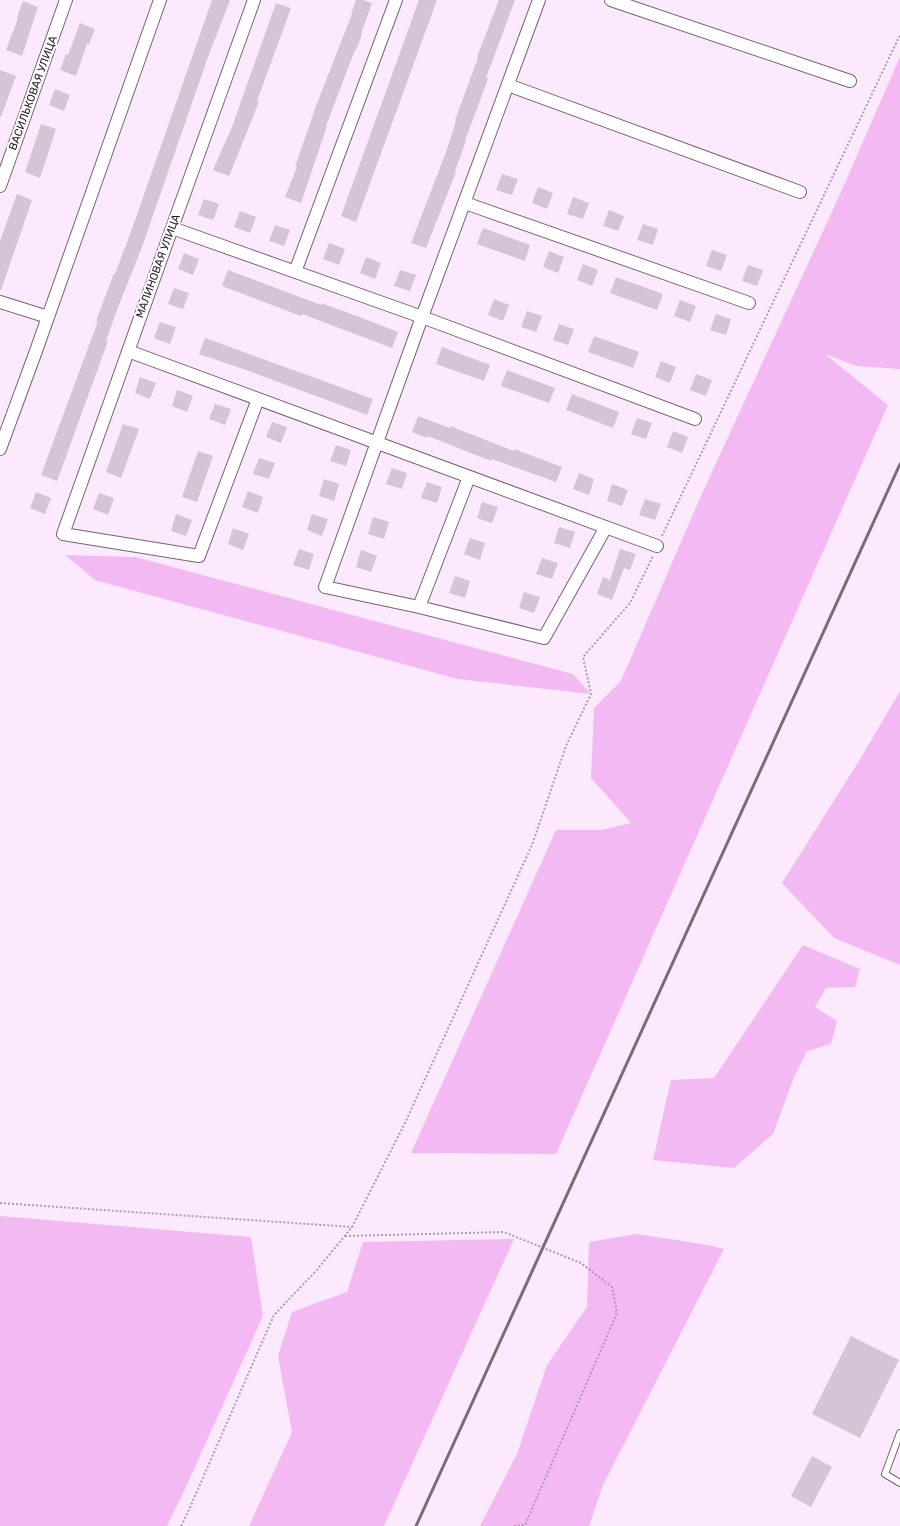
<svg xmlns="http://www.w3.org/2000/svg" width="900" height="1526" font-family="Rubik,sans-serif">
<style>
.green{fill:#f2b9f3}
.building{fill:#d6c3d6}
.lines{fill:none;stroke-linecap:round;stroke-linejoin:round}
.service-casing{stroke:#756475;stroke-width:8}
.minor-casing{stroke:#756475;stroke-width:14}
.path{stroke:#ac9dac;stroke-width:2;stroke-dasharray:2 2;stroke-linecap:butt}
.service{stroke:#fff;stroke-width:6}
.minor{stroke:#fff;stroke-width:12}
.rail{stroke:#786c78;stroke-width:3}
.labels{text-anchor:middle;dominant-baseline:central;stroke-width:4;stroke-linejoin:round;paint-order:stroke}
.street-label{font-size:11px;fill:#221b22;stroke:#fefefe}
</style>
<rect width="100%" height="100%" fill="#fde9fd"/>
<path class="green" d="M900,57V369L856,366L825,354L888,405L556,1154L411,1153L556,830H601L631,823L591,778L594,708L621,681L700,498L837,201Z
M65,555L135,557L573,674L591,694L458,679L95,580Z
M900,691V965L834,938L782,883L859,761Z
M803,945L860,969L855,987L826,988L815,1007L837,1021L831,1044L807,1051L794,1077L773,1134L734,1168L653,1160L671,1080L714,1078Z
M0,1216L251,1237L263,1316L185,1489L167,1526H0Z
M637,1234L708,1245L724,1249L603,1485L589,1526H480L517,1454L547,1365L587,1307L589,1242Z
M514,1239L384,1526H249L292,1432L278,1356L292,1312L347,1292L363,1242Z"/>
<path class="building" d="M212,0H230L208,57L142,247L117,310L106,341H108L57,481L41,475L98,321H96L114,273L115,274L133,226Z
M356,0H363L372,3L361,34H362L356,50H355L326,126H327L301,203L285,197L297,167H295L316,106L352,14H351Z
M419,0H437L356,222L341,216Z
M499,0H515L486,78L488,79L465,141H466L455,171L456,172L426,248L411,243L446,152L456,121L455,120L478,58L477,57Z
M23,1L38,7L22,56L6,50L18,18L17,17Z
M276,3L291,8L257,101H259L253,117L229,176L213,170L232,127Z
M80,23L95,29L89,45L87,44L76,76L60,70L66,54L68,55Z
M0,70L16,76L1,117H0Z
M55,89L70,95L64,111L49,105Z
M41,124L56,129L40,178L25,172Z
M502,174L518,179L512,195L496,190Z
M538,187L553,193L547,209L532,203Z
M17,194L32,200L1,290H0V241Z
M573,197L589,203L583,219L567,214Z
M204,199L219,204L213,220L198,215Z
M609,210L624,216L618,231L603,226Z
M240,211L256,217L250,233L234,227Z
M643,224L658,229L653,245L637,240Z
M275,225L290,230L284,246L269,241Z
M483,228L530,245L525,261L477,244Z
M329,243L345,249L339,265L323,259Z
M712,250L727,255L721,271L706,266Z
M549,251L564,257L558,273L543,267Z
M184,253L199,259L193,275L178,269Z
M366,257L381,263L375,279L360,273Z
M583,264L598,270L592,286L577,280Z
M748,265L763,270L757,286L742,281Z
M228,270L321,305V303L357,316L398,332L392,348L302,314L301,316L222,286Z
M400,270L416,275L410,291L394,286Z
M616,277L663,294L657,310L610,293Z
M174,288L189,293L183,309L168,304Z
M494,299L509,305L503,321L488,315Z
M680,300L696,306L690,322L674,316Z
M527,311L542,316L536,332L521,327Z
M716,314L731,319L726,335L710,330Z
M160,322L176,327L170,344L154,338Z
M559,324L574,329L568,345L553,340Z
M594,336L639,352L633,368L588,352Z
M205,338L373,399L367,415L246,370L199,354Z
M442,347L490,365L484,381L436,364Z
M661,361L676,367L670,383L655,377Z
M507,370L555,388L549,403L501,386Z
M696,374L712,380L706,396L690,390Z
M140,377L156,383L150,399L135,393Z
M177,390L193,396L187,412L172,406Z
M572,394L619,412L613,428L566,410Z
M215,404L231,409L225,425L209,419Z
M418,416L450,428V426L514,451V449L562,467L556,482L492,459L491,461L428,436L427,438L412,432Z
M637,418L652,423L646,439L631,434Z
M272,422L287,427L281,443L266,437Z
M123,424L139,429L121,478L106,472Z
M673,431L688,437L682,453L667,447Z
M336,445L351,450L346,466L330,461Z
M198,451L213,456L197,502L182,497Z
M259,458L275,463L269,479L253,474Z
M392,468L407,473L402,489L386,484Z
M579,473L594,479L589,495L573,489Z
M324,479L339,484L334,501L319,496Z
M427,482L442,487L437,503L421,498Z
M612,484L628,490L622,506L607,501Z
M248,491L263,497L258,513L242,507Z
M36,492L51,498L45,514L30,508Z
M99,493L114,498L108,515L93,509Z
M645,499L661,504L655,520L639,515Z
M482,502L498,507L492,523L477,518Z
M176,514L192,520L186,536L171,531Z
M312,514L328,519L322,536L307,530Z
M373,517L389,522L384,539L368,534Z
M559,527L575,532L570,548L554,543Z
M233,528L249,534L243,550L228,544Z
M470,538L485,543L480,560L464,554Z
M299,549L314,554L309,570L293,565Z
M620,549L636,554L630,570L624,568L612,600L597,594L603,577L610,580Z
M361,550L377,556L371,572L356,567Z
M542,558L558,563L552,579L536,574Z
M455,576L470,581L465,598L449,593Z
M524,592L540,597L534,613L519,608Z
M851,1336L899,1360L860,1438L812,1414Z
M812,1456L832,1467L811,1507L791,1496Z"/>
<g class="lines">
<g class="service-casing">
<path id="service" d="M900,1433L885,1474L900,1483"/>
</g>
<g class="minor-casing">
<path id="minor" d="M254,0L172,228L63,534L199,556L258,399
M539,0L422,317L325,587L419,607L544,638L606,527
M611,0L850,81
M508,85L800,192
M0,186L66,0
M465,203L749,303
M172,228L422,317L695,419
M295,272L396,0
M0,302L48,317
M128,351L657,546
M0,449L36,351L160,0
M419,607L469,477"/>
</g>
<path class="path" d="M662,536L900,35
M0,1203L352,1227
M345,1236L504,1232L581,1263L612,1287L617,1313L525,1525L513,1526
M181,1526L188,1512L274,1315L316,1271L352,1227L405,1123L532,845L566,746L591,694L583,657L630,603L653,556"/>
<use href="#service" class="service"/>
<use href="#minor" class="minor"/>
<path class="rail" d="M416,1526L900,464"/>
</g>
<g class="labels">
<g class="street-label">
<text transform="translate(33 93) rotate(-70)">ВАСИЛЬКОВАЯ УЛИЦА</text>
<text transform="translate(158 266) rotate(-70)">МАЛИНОВАЯ УЛИЦА</text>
</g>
</g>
</svg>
